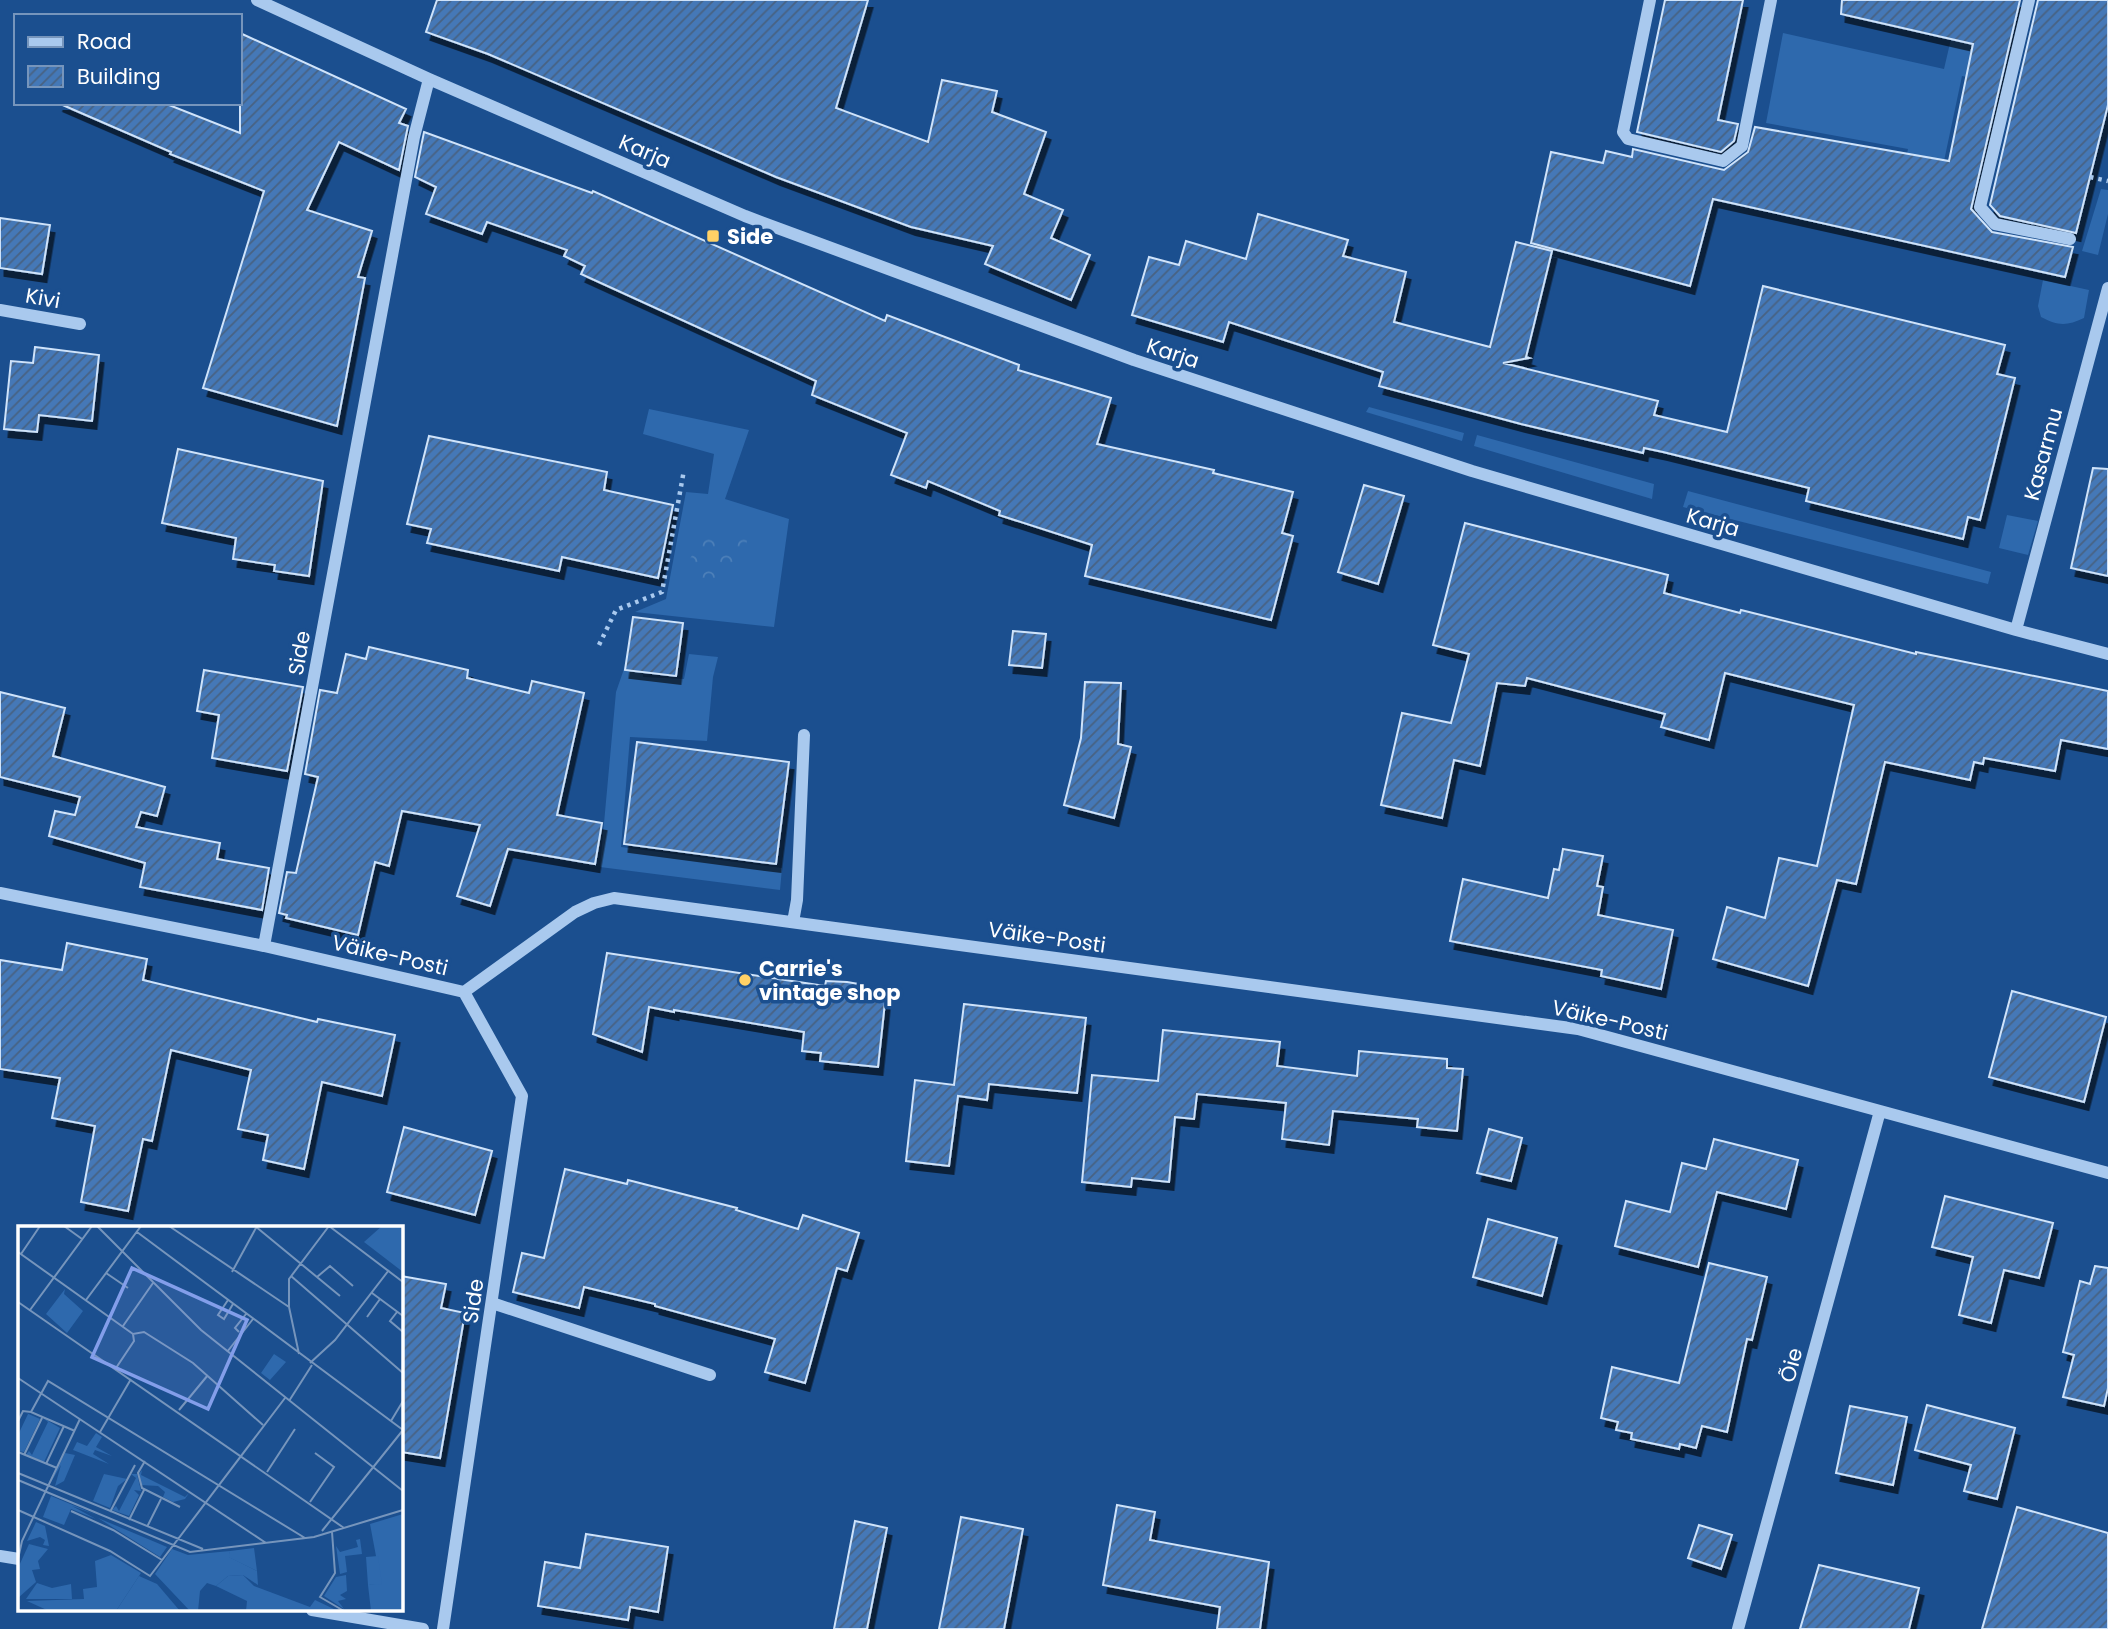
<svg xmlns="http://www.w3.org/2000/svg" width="2108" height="1629" font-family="Poppins,sans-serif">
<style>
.grass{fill:#2e69ad}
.forest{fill:url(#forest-crowns)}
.building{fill:url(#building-hatch);stroke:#cfe3fa;stroke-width:2;filter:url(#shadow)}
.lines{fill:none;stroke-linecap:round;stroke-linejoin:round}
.path{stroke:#a9c9ee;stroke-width:4.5;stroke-dasharray:3.5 5;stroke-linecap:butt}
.minor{stroke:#a9c9ee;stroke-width:12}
.poi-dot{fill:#ffd166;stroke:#1b4f8f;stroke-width:2.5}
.labels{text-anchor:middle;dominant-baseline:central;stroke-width:7;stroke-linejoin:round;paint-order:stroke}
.street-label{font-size:21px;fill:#fff;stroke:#1b4f8f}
.poi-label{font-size:21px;font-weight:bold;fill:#fff;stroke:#1b4f8f;text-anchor:start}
.inset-road{fill:none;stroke:#7695bc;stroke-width:2}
.view{fill:#839eea;fill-opacity:0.15;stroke:#839eea;stroke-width:3.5}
.inset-edge{fill:none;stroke:#fff;stroke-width:3.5}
</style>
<defs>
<pattern id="forest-crowns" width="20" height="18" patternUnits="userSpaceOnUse" patternTransform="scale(1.75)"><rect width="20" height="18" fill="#2e69ad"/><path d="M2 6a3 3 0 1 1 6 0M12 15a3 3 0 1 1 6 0" fill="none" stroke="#4d80b9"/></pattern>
<pattern id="building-hatch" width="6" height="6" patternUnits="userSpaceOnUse" patternTransform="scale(1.75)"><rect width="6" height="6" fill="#4478b7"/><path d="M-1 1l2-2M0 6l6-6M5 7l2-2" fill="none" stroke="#486282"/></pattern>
<filter id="shadow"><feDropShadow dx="4.5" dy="8" stdDeviation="0" flood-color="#0009"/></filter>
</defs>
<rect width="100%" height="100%" fill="#1b4f8f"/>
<path class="grass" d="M1783,33L1944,69L1951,39L2002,54L1995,83L1962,76L1944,161L1900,188L1908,149L1766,123Z
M2101,189L2108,190V214L2098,255L2082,251Z
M2043,280L2089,290L2084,318C2067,326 2058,326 2041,317L2038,306Z
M1369,407L1464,433L1462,441L1366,412Z
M649,409L749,430L725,499L789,519L774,627L635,612L666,599L686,492L708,494L714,454L643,434Z
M1477,435L1654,484L1652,499L1474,446Z
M1688,491L1991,572L1988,584L1683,507Z
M2007,515L2038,521L2028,555L1999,548Z
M632,646L642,647L643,677L684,679L689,654L718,657L713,677L707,741L630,737L621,847L782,868L780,890L600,867L616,692Z"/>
<path class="forest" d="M711,529L747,538L745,565L697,587L686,564Z"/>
<path class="building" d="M437,0H868L836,108L928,142L942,80L997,91L992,112L1046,132L1024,194L1063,210L1051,238L1090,255L1071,300L985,264L993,246L911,227L776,177L488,54L426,32Z
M1665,0H1743L1718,120L1738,124L1734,141L1721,152L1637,132Z
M1842,0H2020L1971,209L1992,232L2073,247L2065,277L1713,199L1690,286L1531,243L1551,152L1603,163L1606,151L1632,157L1633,149L1724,170L1748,152L1755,127L1949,161L1973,44L1841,14Z
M2038,0H2108V105L2076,233L2000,216L1990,205Z
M240,33L406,109L399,123L408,126L399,170L339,142L307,210L372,231L358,277L365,278L337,426L203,388L264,191L170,154L171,152L58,103H164L240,133Z
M424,132L592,193L593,191L885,321L887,315L1019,365L1018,370L1111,398L1097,444L1214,470L1213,473L1293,492L1282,533L1293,536L1271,620L1085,576L1092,545L999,515L1000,511L928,481L926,488L891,475L907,433L812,395L816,381L581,274L585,266L564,256L567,250L487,222L482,234L426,214L436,187L415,177Z
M1258,214L1348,240L1343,256L1406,272L1394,322L1490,347L1516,242L1552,251L1526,357L1529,358L1503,363L1658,401L1654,415L1727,432L1763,286L2005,345L1997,374L2015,378L1980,520L1968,517L1963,539L1806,501L1809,488L1663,452L1644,448L1643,453L1521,424L1379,386L1383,372L1229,322L1223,342L1132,315L1149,257L1179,265L1186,241L1246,259Z
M0,218L50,225L42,274L0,268Z
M35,347L99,355L92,421L39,415L37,432L4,429L11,361L33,363Z
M429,436L607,472L604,490L673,505L658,578L562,557L559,571L427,543L431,529L407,524Z
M178,449L323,481L309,576L274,571L275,565L233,559L236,538L162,523Z
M2093,468L2108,469V576L2071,568Z
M1364,485L1404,496L1378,584L1338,572Z
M1465,523L1668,575L1664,593L1740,613L1741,610L1916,654V652L2108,691V749L2061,740L2055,771L1984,758L1983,764L1974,762L1970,780L1885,762L1856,884L1837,880L1808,986L1713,959L1727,907L1765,918L1779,858L1817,866L1854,705L1725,673L1709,740L1661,727L1665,714L1527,678L1525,686L1497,683L1480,766L1454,760L1442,818L1381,805L1402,713L1451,723L1469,654L1433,645Z
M633,617L683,623L676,676L625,670Z
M1013,631L1046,634L1042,668L1009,665Z
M369,647L468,670L467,678L529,693L532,681L584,693L557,815L602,823L595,864L508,849L490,906L457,896L480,825L402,811L389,866L375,862L358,935L286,918L287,915L279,913L287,872L296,873L318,777L305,774L320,690L337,693L346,654L366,659Z
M204,670L303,687L287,771L212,758L219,715L197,711Z
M1085,682L1121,683L1118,744L1131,747L1114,818L1064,805L1081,738Z
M0,692L65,708L53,756L165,787L157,816L141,812L136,827L220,843L217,859L269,868L262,910L140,887L145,863L49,836L55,811L75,815L80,797L0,777Z
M637,742L789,762L776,864L624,844Z
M1563,849L1603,856L1597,886L1603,887L1598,915L1673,930L1661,989L1601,976L1602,970L1450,941L1463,879L1548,898L1554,869L1559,870Z
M67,943L147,959L143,980L317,1022L318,1019L395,1035L382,1096L322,1082L304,1169L263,1160L268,1135L238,1129L251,1070L171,1050L152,1141L143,1139L128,1211L81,1202L95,1126L52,1118L60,1078L0,1069V960L62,970Z
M607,953L825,986L826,981L847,982L865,985V990L886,993L878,1067L820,1061L821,1053L802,1051L804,1032L674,1010V1012L649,1007L642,1052L593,1034Z
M2012,991L2106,1017L2084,1102L1989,1077Z
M964,1004L1086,1018L1077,1093L989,1084L987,1100L958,1096L949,1166L906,1161L915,1080L954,1085Z
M1163,1030L1280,1042L1277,1066L1357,1076L1359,1051L1447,1059V1068L1463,1069L1457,1131L1417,1127L1418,1119L1333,1111L1329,1145L1282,1139L1286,1103L1197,1094L1194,1119L1175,1117L1169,1182L1132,1178L1131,1187L1082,1182L1092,1075L1158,1081Z
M404,1127L492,1151L475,1215L387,1192Z
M1489,1129L1522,1138L1511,1181L1477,1173Z
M1714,1139L1798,1160L1786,1209L1717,1192L1698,1267L1615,1246L1626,1201L1670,1212L1682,1163L1706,1169Z
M565,1169L627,1184L628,1180L737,1208L736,1210L798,1229L803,1215L859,1233L847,1271L837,1268L805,1383L765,1372L775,1339L655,1306V1304L584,1287L579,1308L513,1292L522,1253L544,1258Z
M1945,1196L2053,1223L2039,1278L2004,1270L1991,1323L1959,1315L1973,1257L1932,1247Z
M1488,1219L1557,1238L1542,1296L1473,1277Z
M1709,1263L1767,1277L1752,1340L1747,1339L1727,1432L1702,1426L1696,1448L1680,1444L1679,1449L1631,1439L1632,1433L1616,1430L1618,1422L1601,1418L1612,1367L1679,1383Z
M2095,1266L2108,1268V1388L2104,1406L2063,1397L2074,1355L2063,1352L2080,1281L2090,1284Z
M401,1276L446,1284L441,1308L465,1313L440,1458L401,1452Z
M1927,1405L2015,1428L1997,1499L1964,1491L1971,1465L1915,1450Z
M1850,1406L1907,1417L1893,1485L1836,1473Z
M1117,1505L1155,1512L1150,1540L1269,1562L1260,1629H1217L1220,1607L1103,1585Z
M2017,1507L2108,1533V1629H1982Z
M961,1517L1023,1529L1004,1629H939Z
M855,1521L887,1528L867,1629H834Z
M1699,1525L1732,1535L1721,1569L1688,1558Z
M586,1534L668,1547L658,1612L630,1607L628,1620L538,1606L545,1562L580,1568Z
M1819,1565L1919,1588L1909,1629H1800Z"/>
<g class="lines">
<path class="path" d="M2090,177L2108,181
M599,645L616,610L662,592L684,470"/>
<path class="minor" d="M257,0L429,79L745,216L1134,360L1472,471L2016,630L2108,654
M1650,0L1623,132L1628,139L1723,161L1742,146L1771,0
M2029,0L1980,207L1995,224L2070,239
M0,310L80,324
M2016,630L2108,288
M0,893L264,946L464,992L575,912L594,903L614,898L1578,1029L2108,1173
M793,922L797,900L804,735
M264,946L414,137L429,79
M492,1303L710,1375
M0,1556L19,1559
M312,1610L423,1629
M443,1629L522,1096L464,992
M1738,1629L1880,1111"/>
</g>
<g class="poi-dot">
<rect x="706" y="229" width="14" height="14" rx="3.5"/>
<circle cx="745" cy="980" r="7"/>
</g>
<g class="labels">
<g class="street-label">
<text transform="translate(645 151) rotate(23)">Karja</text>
<text transform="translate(43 298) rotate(10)">Kivi</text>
<text transform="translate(1173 353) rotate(18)">Karja</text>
<text transform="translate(2043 454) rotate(-75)">Kasarmu</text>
<text transform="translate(1713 522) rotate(16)">Karja</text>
<text transform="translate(299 653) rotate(-80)">Side</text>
<text transform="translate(1047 937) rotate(8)">Väike-Posti</text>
<text transform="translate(390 955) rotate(13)">Väike-Posti</text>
<text transform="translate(1610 1020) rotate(13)">Väike-Posti</text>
<text transform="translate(473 1301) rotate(-82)">Side</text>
<text transform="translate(1791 1365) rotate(-75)">Õie</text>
</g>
<g class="poi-label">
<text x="727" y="236">Side</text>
<text x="759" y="968">Carrie's<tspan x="759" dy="24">vintage shop</tspan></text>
</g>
</g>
<g transform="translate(18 1226)">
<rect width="385" height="385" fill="#1b4f8f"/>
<path d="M47,63L46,68L65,85L49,107L28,88ZM256,128L268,136L252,154L243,147ZM6,186L22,193L6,226L0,225V209L10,188ZM25,192L42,202L26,236L8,229L11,225L14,229L30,196ZM78,207L84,211L78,221L94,230L77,224L75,228L91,238L55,224L59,216L69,220ZM124,244L123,249L167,271L171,267L167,273L155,276L145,271L147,266L140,260L123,259L121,248ZM86,248L109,253L100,260L92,282L75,275ZM113,248H119L123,265L116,264L121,269L111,290L94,284L98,280L101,285L118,252ZM33,270L79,289L54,280L78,293L53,283L46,299L25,291ZM385,288V385H353L350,359L363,357L352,298ZM80,292L149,321L142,331ZM18,296L27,300L31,320L25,319L27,314L22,311L9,315ZM342,313L344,328L327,330L329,346L322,348L318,320L322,326L340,321L338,314ZM11,318L30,323L20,335L22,343L14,344L18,356L0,372V342ZM236,322L239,345L210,331L212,325ZM93,329L123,347L98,385H31L9,375L66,373L65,363L79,361L77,335ZM225,349L236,360L292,381L297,374L318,384L228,385L229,375L198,360L210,350ZM328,349L329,365L322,369L328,373L320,375L326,383L306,370L318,351ZM19,357L34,362L53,358L54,373H8Z" fill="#2e69ad"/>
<path d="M47,227L57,229L46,255L37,260L43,239L32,258ZM154,323L170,329L212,325L211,331L239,345L240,359L225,349L210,350L198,360L189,357L182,365L180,385H172L137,348ZM360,330L364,358L350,359L348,331Z" fill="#2e69ad"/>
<path d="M121,350L139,358L162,385H98Z" fill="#2e69ad"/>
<path d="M364,0H385V46L346,16Z" fill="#2e69ad"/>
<path class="inset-road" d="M46,0L64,13M79,0L183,104L385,265M151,0L271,81M237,0L322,70M311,0L385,56M119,6L385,204M0,26L115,108L126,106L175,137L245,199M3,28L22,0M214,46L239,0M88,47L110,62M273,50L385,147M299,51L312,40L335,60M354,67L385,90M68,74L123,0M210,74L200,89L206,93L215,78M0,76L326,302M12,84L74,0M379,86L372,95L385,106M349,91L362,73M105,100L135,57M221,106L217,102L228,88M209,126L235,93M281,128L271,81V53L311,0M292,137L317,114L371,44M98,142L116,115L115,108M0,152L248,317M271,175L294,139M161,184L190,149M13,186L30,155L287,312M0,195L5,185L13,186L57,205M373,195L385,175M82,206L113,153M0,226L39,242M6,229L24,192M127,235L120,247L124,262L162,281M28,238L46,200M249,246L277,203M0,247L185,323M0,254L172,326L296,311L385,284M292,276L316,241L297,227M0,284L92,325L132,350L267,172M53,285L95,304L144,334M92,286L117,239M111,294L126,264M129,301L143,273M304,305L385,204M314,306L317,347L302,371L326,385M0,333L4,315L62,193"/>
<path class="view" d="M114,42L229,94L190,183L74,131Z"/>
<rect width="385" height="385" class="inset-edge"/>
</g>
<rect x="14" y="14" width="228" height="91" fill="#1b4f8f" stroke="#7695bc" stroke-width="2"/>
<rect x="28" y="37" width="35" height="10" fill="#a9c9ee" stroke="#7695bc" stroke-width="2"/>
<text x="77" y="49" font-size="21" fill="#ffffff">Road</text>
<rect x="28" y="66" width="35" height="21" fill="url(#building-hatch)" stroke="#7695bc" stroke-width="2"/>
<text x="77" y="84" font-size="21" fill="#ffffff">Building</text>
</svg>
